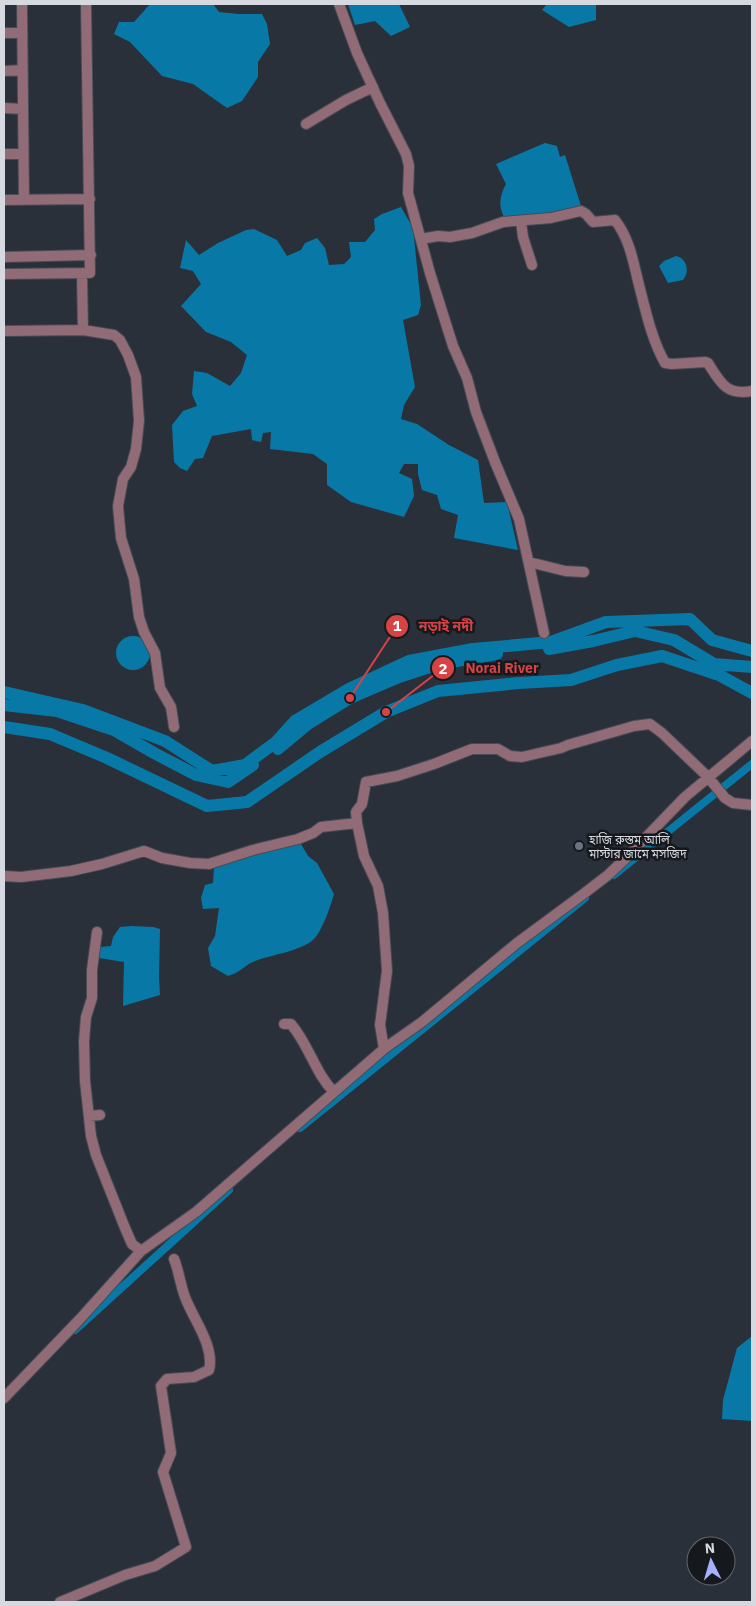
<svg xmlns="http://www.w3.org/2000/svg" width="756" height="1606" font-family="'IBM Plex Sans','Noto Sans Bengali',sans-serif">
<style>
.water{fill:#0879a7}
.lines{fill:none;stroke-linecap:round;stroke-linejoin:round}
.canal{stroke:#0879a7;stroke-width:8}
.river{stroke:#0879a7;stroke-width:12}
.minor-casing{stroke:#464b54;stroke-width:12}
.minor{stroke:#916b75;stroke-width:10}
.worship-dot{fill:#6b7280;stroke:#15181c;stroke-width:2}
.labels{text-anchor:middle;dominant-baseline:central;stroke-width:5;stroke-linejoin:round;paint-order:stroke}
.poi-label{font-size:12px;fill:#d6dae0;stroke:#15181c;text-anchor:start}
.leader{fill:none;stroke:#d64344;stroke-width:2}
.callout-dot{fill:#d64344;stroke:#15181c;stroke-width:2}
.mark-label{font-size:15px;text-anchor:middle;font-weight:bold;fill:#fff}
.callout-label{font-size:14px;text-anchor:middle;font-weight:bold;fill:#d64344;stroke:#15181c;stroke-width:5;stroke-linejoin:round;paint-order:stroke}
</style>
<rect width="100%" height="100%" fill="#2a3039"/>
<path class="water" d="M150,4H213L219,12L238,14H262L267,24L270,44L258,62V77L242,101L227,108L193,84L162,76L130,42L114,34L119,22H134Z
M348,4H399L410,27L391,36L375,21L355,25Z
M547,4H596V20L569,27L542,10Z
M545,143L557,146L560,157L565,155L581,206L546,217L506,220C498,209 499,196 506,184L496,164Z
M401,207L413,228L421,305L418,315L403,320L415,387L404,405L401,419L417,424L449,445L478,460L484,503L507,502L518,550L454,538L458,515L441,509L437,495L422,490L418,474V464H404L399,473L412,479L414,496L404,517L351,502L327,485V464L313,454L270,449L271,432L263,433L261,442L252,440L251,429L212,436L203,458L195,459L187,471L180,468L174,462L172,425L183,411L197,406L192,394L194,371L207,373L230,386L241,373L247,355L231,342L206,332L181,306L201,284L193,271L180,268L186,240L199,255L218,243L246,230L254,229L277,240L287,256L301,250L305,243L317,238L325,248L329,265L344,264L351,257L349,242H365L375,230L374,219L382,214Z
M676,256C687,258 690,272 683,280L668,283L659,266L664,261Z
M116 653a17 17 0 1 1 34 0a17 17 0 1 1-34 0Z
M301,844L308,856L317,863L334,894C331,905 322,932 313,940C300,951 271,955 255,961C244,965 242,972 228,976L211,966L208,948L215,936L219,908L203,909L201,898L205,885L213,883L214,868L246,856Z
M131,926L153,927L160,929L159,978L160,995L123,1006L124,962L99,958L100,947L111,946L113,937L120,927Z
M752,1336V1421L722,1419L723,1400L737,1348Z"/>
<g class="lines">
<path class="canal" d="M614,875L752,764
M300,1128L585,898
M75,1330L229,1190"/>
<path class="river" d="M549,649L593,641L635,631L674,640L714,664L752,667
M4,692L83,710L165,741L212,771L245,765L276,742L295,721L349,689L409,661L473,649L551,642L606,622L690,619L712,640L752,651
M4,705L57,711L114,730L154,753L196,775L228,782L253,765
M4,727L50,734L107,758L207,806L247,802L320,752L386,712L438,691L519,683L571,680L617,665L662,656L719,675L752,693
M278,749L308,724L350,698L399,677L439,664L497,654"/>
<g class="minor-casing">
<path id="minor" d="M22,4L24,200
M339,4L357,53L380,103L406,154L409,166L408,193L430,273L453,346L467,378L476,412L495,462L519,519L544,633
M4,33H22
M4,71L22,70
M4,108L23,109
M306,124L346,100L373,87
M4,154H23
M4,200L90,199
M521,221L523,237L532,265
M421,239L438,236L450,237L472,233L503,222L551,218L581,211L586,214L593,222L615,220C629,238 633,260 638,281C645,308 651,338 665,363L672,364L705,362L708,363C720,382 726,396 752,391
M4,257L91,255
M82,273L83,330
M4,274L90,273L86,4
M4,331L83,330L114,335L120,340L128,355L136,377L139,421L136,449L131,467L123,479L118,506L121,538L134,579L139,617L144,632L155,653L160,688L171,707L174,727
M529,562L565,571L584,572
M357,823L364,856L378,886L383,913L387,971L380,1025L384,1049
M4,876L21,877L71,871L102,864L144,851L162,858L190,863L209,864L253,850L298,839L313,833L321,827L357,823L356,812L362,804L366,782L397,776L434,764L472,749H498L510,756L522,757L561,748L568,745L634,726L650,724L662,733L708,777L725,798L733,803L752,805
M97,932L92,970V998L86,1017L84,1041L85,1081L91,1136L96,1155L125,1228L132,1244L141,1251
M284,1024H291C309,1045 315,1073 334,1092
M89,1116L100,1115
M4,1398L80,1319L141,1251L196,1212L385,1048L422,1022L517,943L582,895L608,875L626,858L685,797L752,741
M60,1602L125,1575L155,1566L186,1547L163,1472L171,1453L161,1386L167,1379L194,1377L209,1370C215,1346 193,1319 185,1297C180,1284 179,1271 174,1259"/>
</g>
<use href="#minor" class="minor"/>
</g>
<circle class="worship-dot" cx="579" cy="846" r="5"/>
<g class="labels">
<g class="poi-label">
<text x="589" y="839">হাজি রুস্তম আলি<tspan x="589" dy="14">মাস্টার জামে মসজিদ</tspan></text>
</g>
</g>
<path class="leader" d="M350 698L397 626M386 712L443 668"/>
<g class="callout-dot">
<circle cx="350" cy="698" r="5"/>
<circle cx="386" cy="712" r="5"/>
<circle cx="397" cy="626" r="12"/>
<circle cx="443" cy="668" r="12"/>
</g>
<g class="mark-label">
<text x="397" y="631">1</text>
<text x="443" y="674">2</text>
</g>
<g class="callout-label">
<text x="446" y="631">নড়াই নদী</text>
<text x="502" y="673">Norai River</text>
</g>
<rect width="756" height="1606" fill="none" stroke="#d6dae0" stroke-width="10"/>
<g transform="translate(711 1561) rotate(355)"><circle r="24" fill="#15181c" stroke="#62666a"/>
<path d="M0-4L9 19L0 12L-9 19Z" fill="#a6b1fc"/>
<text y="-8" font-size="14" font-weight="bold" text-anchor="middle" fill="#d6dae0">N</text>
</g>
</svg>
